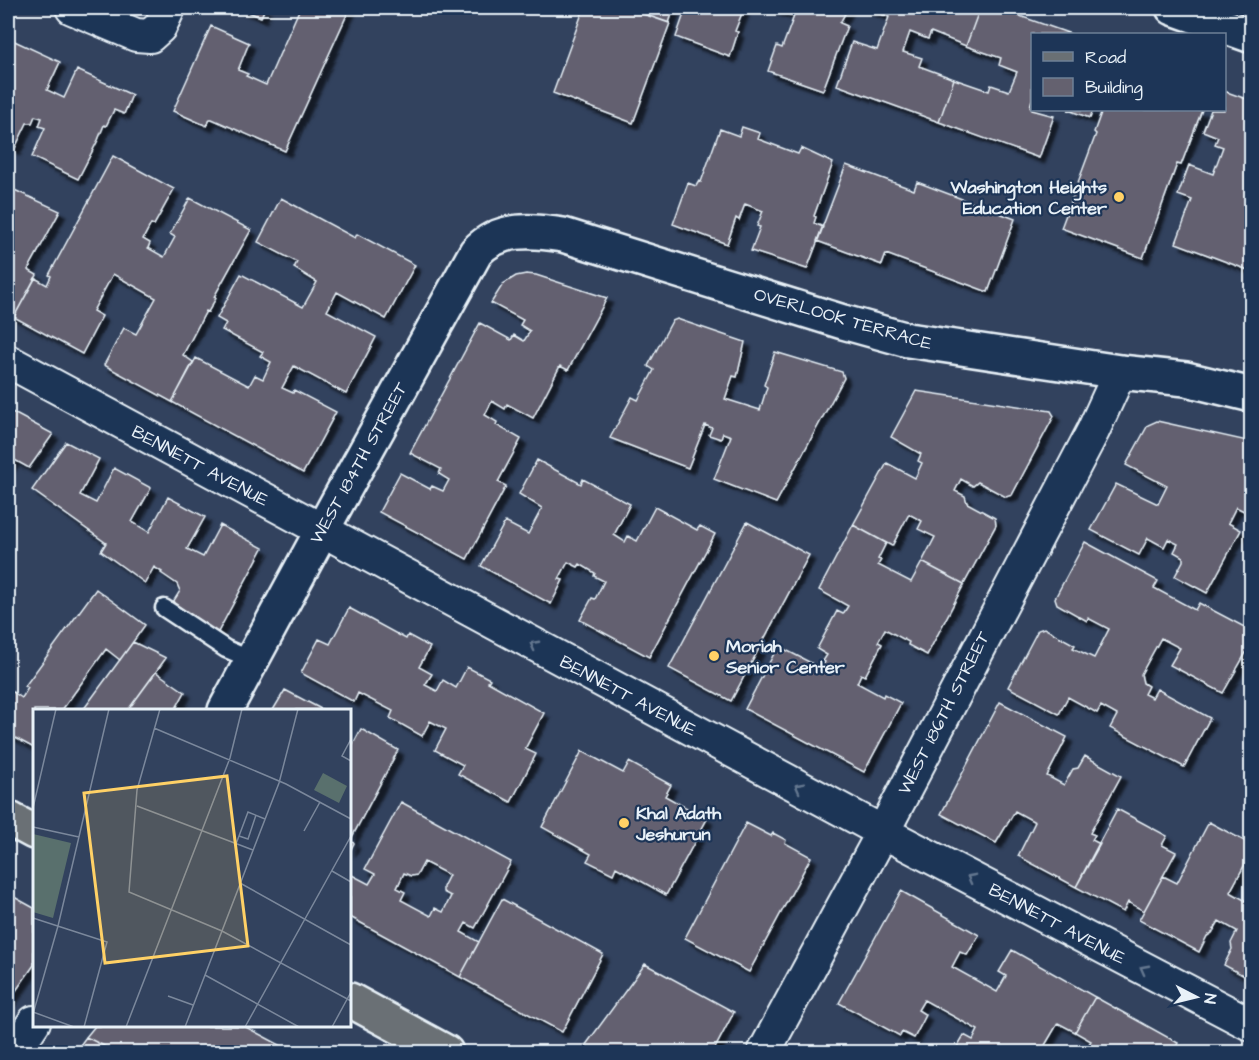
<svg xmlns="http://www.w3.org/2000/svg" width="1259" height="1060" font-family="'Architects Daughter',sans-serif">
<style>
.building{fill:#64616f;stroke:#e8f1f8;stroke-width:1.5;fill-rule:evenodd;filter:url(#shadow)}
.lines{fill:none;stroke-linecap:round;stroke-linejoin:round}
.service-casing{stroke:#e8f1f8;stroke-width:21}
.minor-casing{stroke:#e8f1f8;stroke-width:36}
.tertiary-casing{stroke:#e8f1f8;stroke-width:38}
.secondary-casing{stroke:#e8f1f8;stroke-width:38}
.primary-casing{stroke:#e8f1f8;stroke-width:38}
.service{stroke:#1d3557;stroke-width:16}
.minor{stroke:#1d3557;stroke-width:32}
.tertiary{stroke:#1d3557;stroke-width:33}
.secondary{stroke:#1d3557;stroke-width:33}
.primary{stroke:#6a7074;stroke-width:33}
.oneway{stroke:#64778f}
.poi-dot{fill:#ffd166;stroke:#1d3557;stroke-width:2}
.labels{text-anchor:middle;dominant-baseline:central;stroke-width:4.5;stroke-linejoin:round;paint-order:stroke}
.poi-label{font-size:18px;font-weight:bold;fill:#e8f1f8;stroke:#1d3557;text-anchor:start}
.street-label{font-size:18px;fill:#e8f1f8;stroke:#1d3557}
.inset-road{fill:none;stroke:#7b889c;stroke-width:1.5}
.view{fill:#ffd166;fill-opacity:0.15;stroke:#ffd166;stroke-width:3}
.inset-edge{fill:none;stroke:#e8f1f8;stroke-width:3}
</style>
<defs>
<filter id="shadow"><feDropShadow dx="5.5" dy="5.5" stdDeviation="1.5" flood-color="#0009"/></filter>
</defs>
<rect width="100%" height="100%" fill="#32425e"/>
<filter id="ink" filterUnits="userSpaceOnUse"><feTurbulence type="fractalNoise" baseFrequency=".0167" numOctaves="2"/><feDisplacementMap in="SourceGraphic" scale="12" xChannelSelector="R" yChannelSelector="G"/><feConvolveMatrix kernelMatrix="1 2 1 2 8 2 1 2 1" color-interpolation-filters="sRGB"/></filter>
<g filter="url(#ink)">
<path class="building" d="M238,8H265L261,17Z
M300,8H350L285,151L212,119H210L207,126L173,111L211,26L249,43L238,70L248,74L246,76L266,85Z
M584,8H626L670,23L633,123L553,93Z
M626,8H674L669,23Z
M686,8H744L735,31L738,32L730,57L676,37Z
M769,8H848L840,23L847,26L823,90L768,71L777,46L782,48L794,16Z
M864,8H980L966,46L931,32L928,39L910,32L903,52L922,58L919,66L954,79L939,122L837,85L852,42L877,50L889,17Z
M980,8H997L1071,34H1032V99L1030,107L1032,110L1054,116L1039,158L939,122L954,79L989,91L991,85L1009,91L1017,72L999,65L1001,58L966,46Z
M8,38L60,62L47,90L64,98L77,70L132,95L124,114L114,110L106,126L104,125L98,140L78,179L32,157L45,128L39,126L42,118L35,116L32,123H27L14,150L8,147Z
M1224,91L1252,101V260L1248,270L1176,243L1192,200L1178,195L1189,165L1213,174L1223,147L1215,144L1218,137L1203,131L1211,110H1224Z
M1068,110H1093L1090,118Z
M1102,110H1202L1181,165L1177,164L1143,258L1061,228L1096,134L1094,132Z
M742,127L760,133L758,139L798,154L801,148L833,163L814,216L816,217L814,223L823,227L807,269L751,251L760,227L757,226L763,211L745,204L739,220L736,218L727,244L673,224L688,183L696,186L699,181L701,182L720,129L739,136Z
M113,156L174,189L154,225L151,224L143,239L150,243L148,248L164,257L175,237L170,234L190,198L251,230L214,297L216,298L208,312L206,311L183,355L193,362L172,402L104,365L124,328L136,334L156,298L113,274L93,311L102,316L82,354L14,317L35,278L47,285L51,276L49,275Z
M846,165L914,190L917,182L1015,219L988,292L886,254L882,265L817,241Z
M8,187L60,211L28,270L37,275L14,317L8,314Z
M281,198L355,238L357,234L415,265L386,319L337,292L327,311L376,337L346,394L294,366L282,388L293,393L294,390L336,412L303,473L172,402L196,358L249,386L255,375L263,379L271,362L260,356L263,352L222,330L226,323L217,318L241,274L303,307L317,282L294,268L297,262L258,242Z
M526,274L536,275L607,298L568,370L560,366L533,418L507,404L505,409L492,401L485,415L497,422L496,425L521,439L498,482L506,486L467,559L379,512L400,473L430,489L432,486L443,491L449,480L439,474L441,469L410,453L480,323L511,340L514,335L524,341L530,331L520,325L523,320L491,303L503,284L516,276Z
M677,319L745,342L737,377L733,376L725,399L760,410L767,387L764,385L775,352L842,372L844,378L776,503L714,479L731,436L723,433L721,439L709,435L712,428L705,425L688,468L610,438L632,397L638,400L654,370L648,366L672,321Z
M916,391L1051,411L1054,416L1012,495L1006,497L978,482L973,486L961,479L955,491L965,496L967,503L995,518L996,525L964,584L922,562L935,537L918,529L922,521L909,514L892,546L853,525L887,463L915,478L922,463L918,461L921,454L891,437Z
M8,410L53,434L29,468L13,459L8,468Z
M1157,421L1252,442V515L1236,507L1228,523L1241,530L1207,593L1175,576L1183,561V557L1174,552L1178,544L1168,539L1164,547L1148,538L1139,555L1091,530L1116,484L1158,504L1167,486L1126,465L1148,425Z
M66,442L99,459L80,495L96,503L114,468L151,488L132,522L149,532L168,497L205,517L187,549L203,557L220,525L263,548L217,634L173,602L180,591L177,584L161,573L162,572L154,567L145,583L101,551L106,543L32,490Z
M537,460L581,484L583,479L630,504L614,535L625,542L628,536L637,541L655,507L697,530L700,526L715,534L649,657L580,620L592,598L595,599L604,581L594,576L595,573L580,564L578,567L568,562L559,579L563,580L551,604L481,566L505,522L528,534L542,508L519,494Z
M747,522L809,555L731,701L669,668Z
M853,525L886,543L878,559L881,560L878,565L911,582L922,562L964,584L927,655L908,645L909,642L885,629L878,642L882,644L865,676L861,674L857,683L883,697L884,694L901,703L864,772L745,709L778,646L821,668L825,662L823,661L827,655L817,649L837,611L843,614L848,606L819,590Z
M1085,542L1158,581L1154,588L1195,610L1199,603L1252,631V642L1223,693L1170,665L1180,648L1161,638L1141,674L1143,683L1148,686L1144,694L1152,698L1157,689L1210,718L1184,767L1110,728L1117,715L1101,706L1097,713L1068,697L1059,714L1008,687L1038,630L1044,628L1075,645L1073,648L1094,658L1109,629L1088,618L1087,621L1057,604L1055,598Z
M1252,561V576L1246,572Z
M96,589L145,625L120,660L106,649L62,710H34V748L8,734V694L10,690L22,698L28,688L25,686Z
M349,608L406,639L408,635L430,647L419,667L432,674L425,685L437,691L443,680L456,688L467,667L490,679L488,682L544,713L525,749L536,754L511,802L458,774L463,765L435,750L446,729L430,721L422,736L390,718L393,711L358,693L354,702L301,673L319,639L330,644Z
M133,642L166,658L128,710H83Z
M156,672L185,692L175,710H128Z
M285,690L323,710H273Z
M1000,702L1067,737L1047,776L1064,785L1073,769L1078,768L1085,756L1121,776L1090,833L1095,835L1092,840L1100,844L1076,887L1018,856L1035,822L1015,811L996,843L941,814Z
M361,729L398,750L350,841L354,843L350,851V745L352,746Z
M582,751L623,773L629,762L671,785L665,796L707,819L666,895L616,867L613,874L587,861L591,854L542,827Z
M401,802L511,862L475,928L466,923L461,932L479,942L460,977L350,917V880L352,875L369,884L375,874L365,869ZM424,862L449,875L443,887V892L451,896L443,912L435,908L431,916L401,900L405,892L397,888L404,873L411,876L417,875Z
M1117,809L1167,836L1162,845L1176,852L1144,911L1128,902L1123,912L1076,887Z
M1209,822L1252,845V851L1230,892L1246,901L1252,891V980L1224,965L1232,949L1231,943L1237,931L1219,921L1212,933L1207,936L1199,952L1139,920L1163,876L1177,883Z
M746,823L771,836L773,833L786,840L785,843L811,857L749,972L685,938Z
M901,891L979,935L967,955L960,952L952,967L997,992L1006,976L999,972L1012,950L1095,997L1075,1032L1058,1023L1041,1052H954L964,1035L973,1040L978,1030L924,1000L918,1010L926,1015L914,1038L902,1032L900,1036L839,1003Z
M8,894L14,897L8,907Z
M14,897L34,908V965L8,1002V907Z
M502,899L603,954L562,1032L460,977Z
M645,964L734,1012L713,1052H597L585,1046Z
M1095,997L1178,1043L1173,1052H1084L1091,1041L1075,1032Z
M95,1026H244L293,1052H116L86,1037Z
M86,1037L116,1052H75Z"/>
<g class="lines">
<g class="service-casing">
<path id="service" d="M164,608L226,649L252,660"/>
</g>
<g class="minor-casing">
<path id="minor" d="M72,8L136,35L150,36L160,27L169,8
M8,361L883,832L1252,1025
M14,1052L34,1022
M764,1052L883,832L1093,431L1120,372"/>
</g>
<g class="tertiary-casing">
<path id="tertiary" d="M225,710L338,501L476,252C499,227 532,230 563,235L843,322L908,340L1120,372L1186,379L1252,395"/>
</g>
<g class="secondary-casing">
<path id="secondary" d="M1173,8L1252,36"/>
</g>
<g class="primary-casing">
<path id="primary" d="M8,818L34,832
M350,1000L446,1052"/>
</g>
<use href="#service" class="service"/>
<use href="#minor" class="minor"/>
<use href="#tertiary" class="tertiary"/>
<use href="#secondary" class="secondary"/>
<use href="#primary" class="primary"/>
</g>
<defs><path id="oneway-chevron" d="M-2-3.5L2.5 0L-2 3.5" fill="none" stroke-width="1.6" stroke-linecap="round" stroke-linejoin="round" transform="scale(1.5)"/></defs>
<g class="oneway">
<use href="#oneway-chevron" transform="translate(534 645) rotate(-152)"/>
<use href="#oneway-chevron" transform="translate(799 787) rotate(-152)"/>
<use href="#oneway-chevron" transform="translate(971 878) rotate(-152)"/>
<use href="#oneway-chevron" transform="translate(1144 969) rotate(-152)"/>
</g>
</g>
<g class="poi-dot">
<circle cx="1119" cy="197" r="6"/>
<circle cx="714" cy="656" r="6"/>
<circle cx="624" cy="823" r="6"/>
</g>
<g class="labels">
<g class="poi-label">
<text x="1107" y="187" text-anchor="end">Washington Heights<tspan x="1107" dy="21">Education Center</tspan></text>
<text x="726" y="646">Moriah<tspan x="726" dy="21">Senior Center</tspan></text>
<text x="636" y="813">Khal Adath<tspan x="636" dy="21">Jeshurun</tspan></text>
</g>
<g class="street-label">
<text transform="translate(843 319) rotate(16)">OVERLOOK TERRACE</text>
<text transform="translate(359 463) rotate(-61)">WEST 184TH STREET</text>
<text transform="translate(200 466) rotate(28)">BENNETT AVENUE</text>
<text transform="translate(628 696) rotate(28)">BENNETT AVENUE</text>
<text transform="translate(944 713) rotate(-63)">WEST 186TH STREET</text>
<text transform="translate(1057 924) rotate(28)">BENNETT AVENUE</text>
</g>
</g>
<g transform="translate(33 709)">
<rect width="318" height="318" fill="#32425e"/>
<path d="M290,64L314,77L306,94L281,81ZM0,125L38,134L20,209L0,203Z" fill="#59706d"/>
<path class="inset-road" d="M127,0L104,81L96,183L189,222L318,292M121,19L253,75L318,110M318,30L309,47L318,52M104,97L220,141M0,99L23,0M0,118L46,128M271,122L287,93M206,127L215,130L223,106M203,135L215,103L232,110M299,162L318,173M207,174L318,236M0,209L74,233L51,318M172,266L266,318M135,287L160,296M0,303L41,318M0,305L25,217L76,0M93,318L197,49L209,0M152,318L246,74L265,0M212,318L318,127M299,318L318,283"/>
<path class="view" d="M194,67L215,237L72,254L51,84Z"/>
<rect width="318" height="318" class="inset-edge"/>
</g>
<rect width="1259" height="1060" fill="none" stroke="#1d3557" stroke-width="30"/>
<rect x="15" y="15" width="1229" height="1030" fill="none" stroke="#e8f1f8" stroke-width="2" filter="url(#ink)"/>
<rect x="1031" y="33" width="195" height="78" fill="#1d3557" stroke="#6e8097" stroke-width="1.5"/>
<rect x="1043" y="52" width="30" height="9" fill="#6a7074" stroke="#6e8097" stroke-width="1.5"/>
<text x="1085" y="63" font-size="18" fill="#e8f1f8">Road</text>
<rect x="1043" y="78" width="30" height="18" fill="#64616f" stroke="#6e8097" stroke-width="1.5"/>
<text x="1085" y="93" font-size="18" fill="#e8f1f8">Building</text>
<g transform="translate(1196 997) rotate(97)" stroke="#1d3557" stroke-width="4.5" paint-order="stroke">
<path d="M0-4.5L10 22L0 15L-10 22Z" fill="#e8f1f8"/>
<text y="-9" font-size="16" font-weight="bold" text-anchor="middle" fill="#e8f1f8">N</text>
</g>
</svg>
